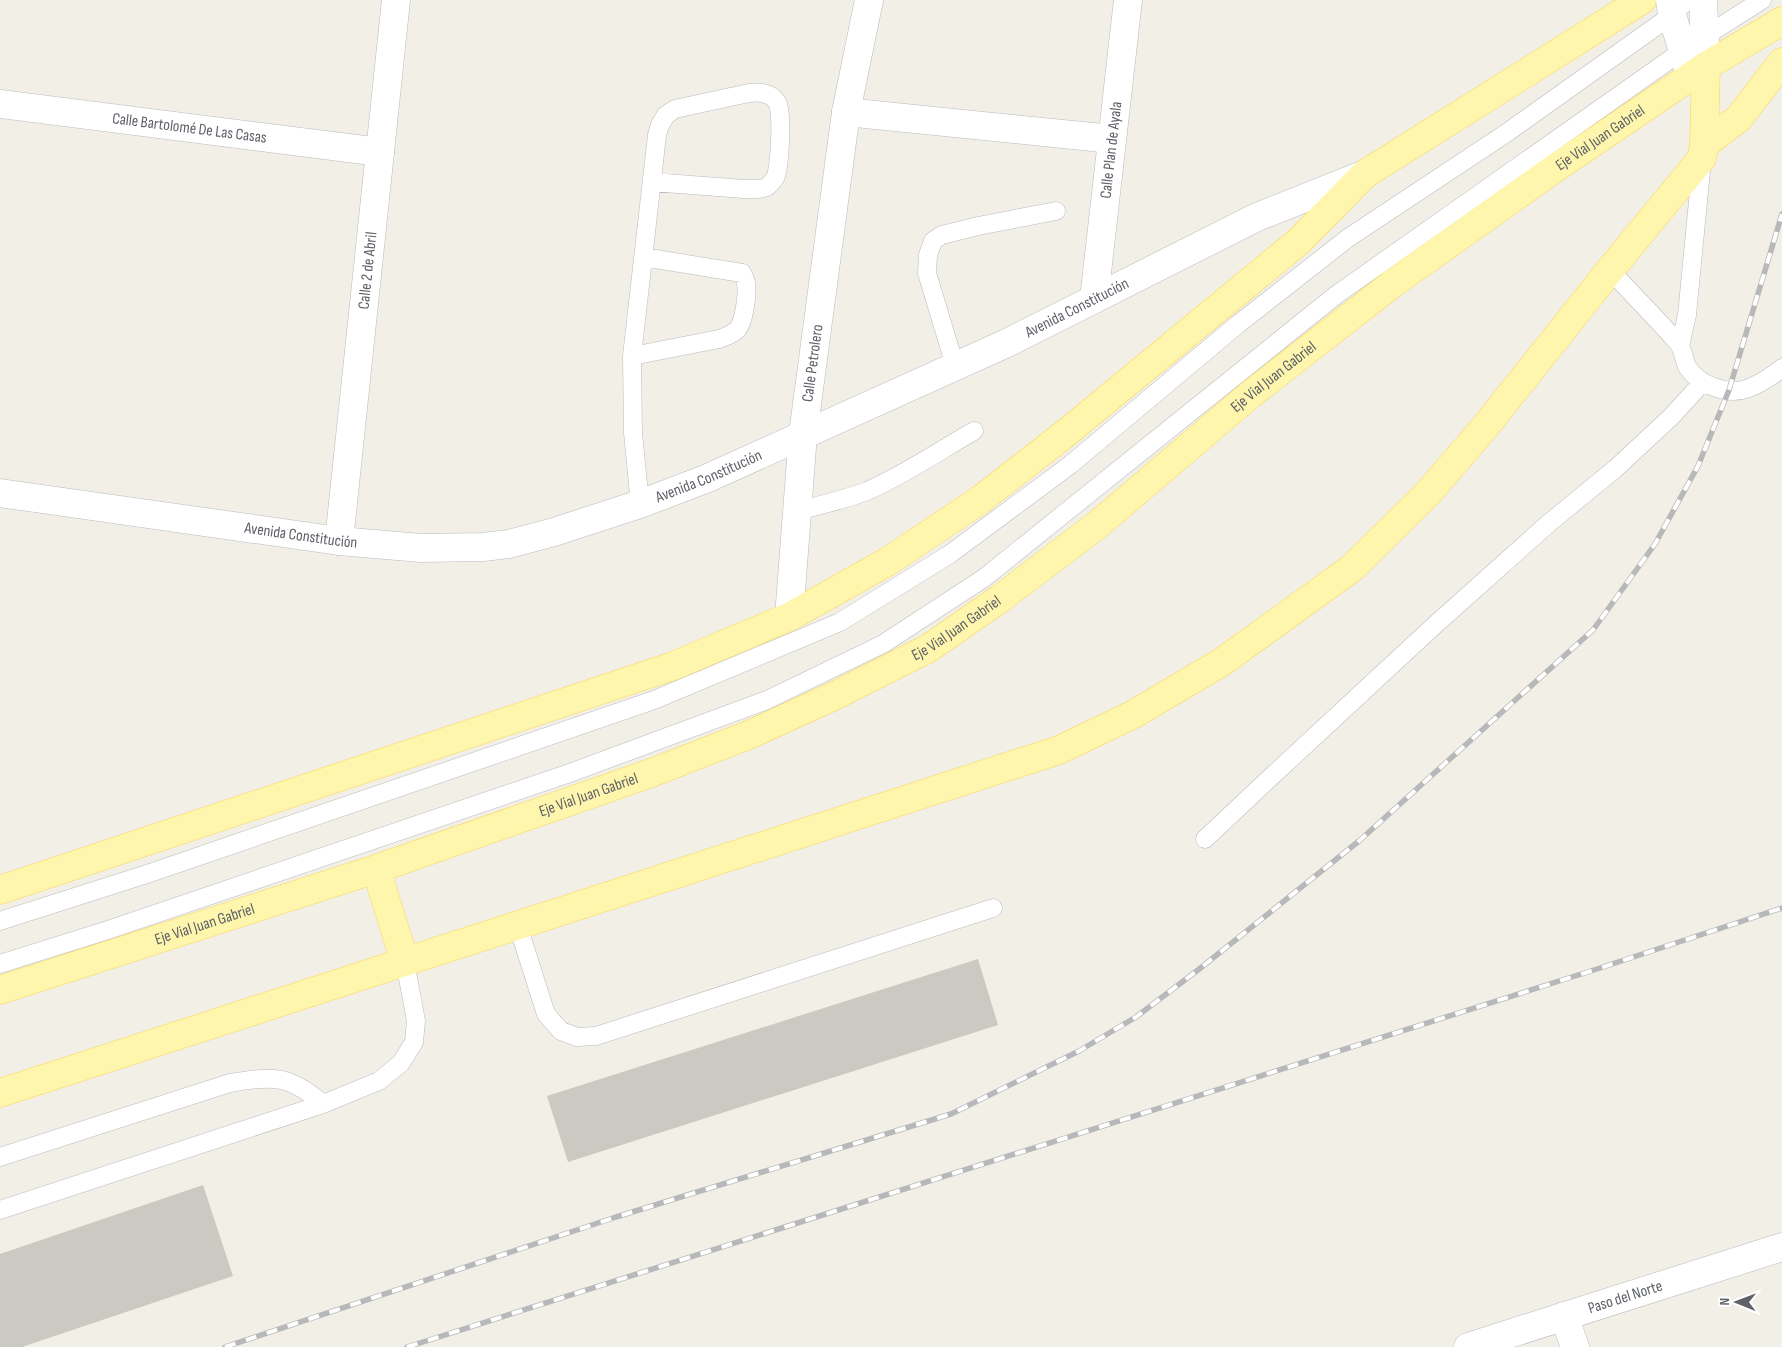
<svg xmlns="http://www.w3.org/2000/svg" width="1782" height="1347" font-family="'Sofia Sans Condensed',sans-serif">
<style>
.building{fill:#ccc9c3}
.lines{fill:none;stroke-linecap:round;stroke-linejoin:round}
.service-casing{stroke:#b9bbc1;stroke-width:19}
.minor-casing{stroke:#b9bbc1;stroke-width:29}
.tertiary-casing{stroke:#b9bbc1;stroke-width:29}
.secondary-casing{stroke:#bcbec5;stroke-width:29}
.primary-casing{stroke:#fbd655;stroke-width:29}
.service{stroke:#fff;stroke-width:18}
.minor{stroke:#fff;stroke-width:28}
.tertiary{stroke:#fff;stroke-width:28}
.secondary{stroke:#fff;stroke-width:28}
.primary{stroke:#fff6ad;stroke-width:28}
.rail-casing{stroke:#b7b8b9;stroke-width:5.5}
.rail{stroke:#fff;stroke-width:4;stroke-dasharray:11;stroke-linecap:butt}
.labels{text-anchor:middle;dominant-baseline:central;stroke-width:4.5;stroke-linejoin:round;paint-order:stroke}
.street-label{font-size:16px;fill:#5e6168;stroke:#fff}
</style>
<rect width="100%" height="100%" fill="#f1efe6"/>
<path class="building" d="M978,959L998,1025L568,1162L547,1096Z
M203,1185L233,1276L22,1347H0V1254Z"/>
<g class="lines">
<g class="service-casing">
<path id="service" d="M1610,270C1632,294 1656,318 1678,343C1684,350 1683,360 1688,368C1700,386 1729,396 1749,388C1762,383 1772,376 1782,368
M1680,346L1687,315L1702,160
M632,356L719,339C725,337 732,334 737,330C744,322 748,294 746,284C746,280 744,277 742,273L643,257
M955,366L927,273L928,255L933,241L942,235L978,226L1056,211
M640,504L633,433L632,356L657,135L660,125L666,115L675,109L749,93C759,92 770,92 777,102C783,110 780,169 775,178C773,181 769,185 767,187C760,190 751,189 744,189L652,182
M797,511C820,505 844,500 867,491C904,475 939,451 974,431
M1205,839L1272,776L1436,624L1549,523L1615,469L1671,417L1702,383
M0,921L150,873L654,700L840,622L950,554L1070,465L1237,325L1348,238L1505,134L1672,15L1687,0
M518,926L546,1014L561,1031L577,1037L596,1036L993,908
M0,964L108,930L567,774L767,700L883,644L984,578L1336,295L1682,51L1762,0
M0,1157L230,1083C273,1076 288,1074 323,1104
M0,1210L323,1104L379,1081L401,1063L414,1042L416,1021L405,962"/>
</g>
<g class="minor-casing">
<g id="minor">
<path id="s1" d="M0,104L380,152"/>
<path d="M846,112L1112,139"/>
<path id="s2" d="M1094,299L1128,0"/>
<path id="s3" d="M339,541L396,0"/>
<path id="s4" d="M789,617L803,434L846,112L869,0"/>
<path d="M1564,1316L1575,1347"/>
<path id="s5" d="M1468,1347L1782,1247"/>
</g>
</g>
<g class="tertiary-casing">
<g id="tertiary">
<path id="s6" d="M0,493L339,541L421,548L483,547L509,544L554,532L640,504L708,478L1007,343L1257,217L1365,174"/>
</g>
</g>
<g class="secondary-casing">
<path id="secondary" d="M1670,0L1672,15L1691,78
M1703,0L1706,66"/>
</g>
<g class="primary-casing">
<g id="primary">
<path d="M1704,145L1739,118L1782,62"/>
<path d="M376,869L405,962"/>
<path d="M0,890L673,666L789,617L887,562L980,500L1066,433L1298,242L1365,174L1642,0"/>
<path id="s7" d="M0,990L376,869L651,773L751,734L834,696L929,648L1001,598L1096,526L1251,394L1392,284L1551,171L1706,66L1782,21"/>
<path d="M0,1093L1059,750L1134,714L1222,662L1352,568L1428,493L1485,427L1610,270L1702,158L1704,145L1706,66"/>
</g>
</g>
<use href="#service" class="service"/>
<use href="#minor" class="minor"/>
<use href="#tertiary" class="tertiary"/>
<use href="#secondary" class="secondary"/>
<use href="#primary" class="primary"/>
<g class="rail-casing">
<path id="rail" d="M225,1347L616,1217L951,1114L1079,1051L1136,1017L1198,970L1359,841L1593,630L1655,544L1698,466L1729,390L1782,214
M407,1347L1594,970L1782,908"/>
</g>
<use href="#rail" class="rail"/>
</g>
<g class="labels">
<g class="street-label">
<text stroke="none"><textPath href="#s1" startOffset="191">Calle Bartolomé De Las Casas</textPath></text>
<text stroke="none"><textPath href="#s7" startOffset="1835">Eje Vial Juan Gabriel</textPath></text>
<text stroke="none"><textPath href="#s2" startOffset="150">Calle Plan de Ayala</textPath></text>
<text stroke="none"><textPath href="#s3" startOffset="272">Calle 2 de Abril</textPath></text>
<text stroke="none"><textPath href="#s6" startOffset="1129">Avenida Constitución</textPath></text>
<text stroke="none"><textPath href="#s4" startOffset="255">Calle Petrolero</textPath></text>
<text stroke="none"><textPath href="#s7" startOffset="1430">Eje Vial Juan Gabriel</textPath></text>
<text stroke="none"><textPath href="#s6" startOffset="724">Avenida Constitución</textPath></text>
<text stroke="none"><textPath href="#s6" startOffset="304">Avenida Constitución</textPath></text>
<text stroke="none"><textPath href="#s7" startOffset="1025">Eje Vial Juan Gabriel</textPath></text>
<text stroke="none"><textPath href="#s7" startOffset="620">Eje Vial Juan Gabriel</textPath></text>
<text stroke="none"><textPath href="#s7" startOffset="215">Eje Vial Juan Gabriel</textPath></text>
<text stroke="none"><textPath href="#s5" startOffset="165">Paso del Norte</textPath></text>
</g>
</g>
<g transform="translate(1737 1302) rotate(271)" stroke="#ffffff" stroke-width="4" paint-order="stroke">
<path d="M0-4L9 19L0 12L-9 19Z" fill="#5e6168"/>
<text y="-8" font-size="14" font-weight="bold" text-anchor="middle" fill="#5e6168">N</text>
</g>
</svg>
